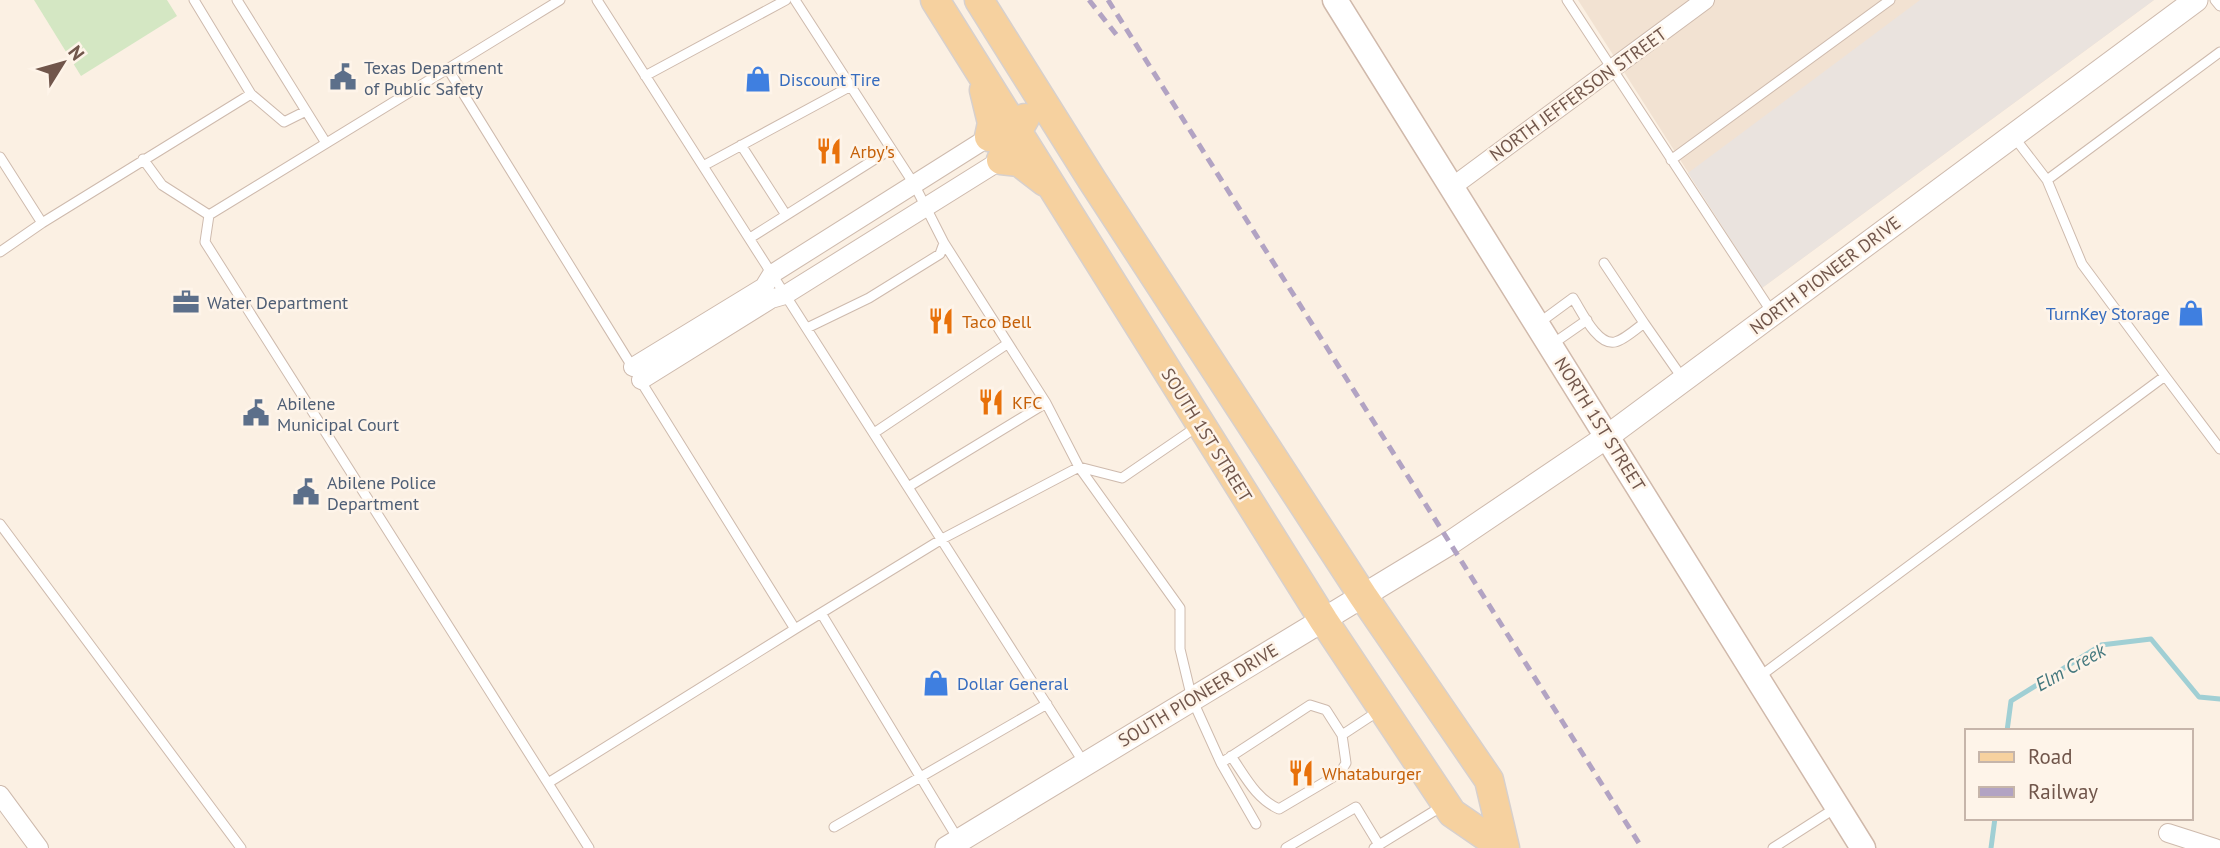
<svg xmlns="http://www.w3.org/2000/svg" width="2220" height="848" font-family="'PT Sans',sans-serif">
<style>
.residential{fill:#f2e2d2}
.industrial{fill:#eae3de}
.green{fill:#d4e7c3}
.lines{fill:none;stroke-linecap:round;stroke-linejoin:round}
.stream{stroke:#a0cfd4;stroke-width:5}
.service-casing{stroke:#cebaad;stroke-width:11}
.minor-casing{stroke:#cebaad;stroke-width:20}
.tertiary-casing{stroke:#cebaad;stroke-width:25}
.secondary-casing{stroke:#d0b9ab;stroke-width:27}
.primary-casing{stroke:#d7d0cd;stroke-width:31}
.service{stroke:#fff;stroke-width:9}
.minor{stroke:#fff;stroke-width:18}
.tertiary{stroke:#fff;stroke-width:23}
.secondary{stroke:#fff;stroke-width:24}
.primary{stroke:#f6d19f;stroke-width:28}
.rail{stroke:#b2a3c3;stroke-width:5;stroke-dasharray:10 7;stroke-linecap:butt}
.labels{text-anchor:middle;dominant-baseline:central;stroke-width:5;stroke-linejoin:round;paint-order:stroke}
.service-label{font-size:18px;fill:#4e5e75;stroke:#fef4e9;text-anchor:start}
.shop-label{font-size:18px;fill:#366cbe;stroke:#fef4e9;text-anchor:start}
.street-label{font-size:18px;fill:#71564b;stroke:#fef4e9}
.food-label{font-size:18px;fill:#c56008;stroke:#fef4e9;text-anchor:start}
.water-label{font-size:19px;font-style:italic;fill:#43777d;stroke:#fef4e9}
</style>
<rect width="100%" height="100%" fill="#fbf0e3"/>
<path class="residential" d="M1578,0H2154L1762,288Z"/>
<path class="industrial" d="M1920,0H2154L1762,288L1688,173Z"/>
<path class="green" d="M34,0H167L177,16L81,76Z"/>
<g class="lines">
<path class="stream" d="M2007,731L2011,701L2101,645L2151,639L2199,697L2220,699
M1991,848L1995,818"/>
<g class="service-casing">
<path id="service" d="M194,0L251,94
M237,0L326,143
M597,0L1084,763
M795,0L914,184L944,243L940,254L869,298L807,328
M1567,0L1773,314
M2215,0L2220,6
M448,69L633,368
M645,76L786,0
M2014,137L2047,180
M741,145L786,215
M0,157L42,223L0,252
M143,159L162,185L209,215
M1671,160L1890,0
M703,166L851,86
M209,215L205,242L589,848
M209,215L560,0
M42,223L251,94L284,122L306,111
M750,238L891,149
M944,243L1046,403L1079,467L1180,608V649L1192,699L1221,763L1310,705L1326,710L1342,735L1380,710
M1539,323L1573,298C1581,310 1597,346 1615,342C1624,340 1636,329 1644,323L1604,263
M1644,323L1683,379
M1551,345L1587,320
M2165,376L2082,264L2047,180L2220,52
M640,380L795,629L942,539L1079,467L1122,478L1198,426
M874,433L1007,344
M908,487L1046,403
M0,524L241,848
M821,613L958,839
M1759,677L2165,376L2220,449
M1231,756C1245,776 1256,799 1279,809L1340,773L1346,763L1342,735
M1221,763L1256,824
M548,783L795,629
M834,827L1047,704
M1286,848L1356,807L1379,845
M1374,848L1444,805
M1773,848L1837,807"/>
</g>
<g class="minor-casing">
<path id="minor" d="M1452,187L1705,0
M633,367L764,287L772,274L989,137
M641,380L771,299L785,295L1001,160
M0,795L39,848
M2168,833L2215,848"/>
</g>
<g class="tertiary-casing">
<path id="tertiary" d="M947,848L1450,543L1608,436L2196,0"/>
</g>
<g class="secondary-casing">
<path id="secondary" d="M1335,0L1863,848"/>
</g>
<g class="primary-casing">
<path id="primary" d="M935,0L1324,621L1452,813L1503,848
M979,0L1092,180L1363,596L1489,780L1505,848
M984,90L992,123L989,137
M1025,118L1001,160L1019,162L1045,182"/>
</g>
<use href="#service" class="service"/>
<use href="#minor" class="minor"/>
<use href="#tertiary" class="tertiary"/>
<use href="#secondary" class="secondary"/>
<use href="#primary" class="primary"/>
<path class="rail" d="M1089,0L1119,38
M1108,0L1642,848"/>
</g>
<defs>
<g id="civic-bare" transform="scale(2.1)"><path d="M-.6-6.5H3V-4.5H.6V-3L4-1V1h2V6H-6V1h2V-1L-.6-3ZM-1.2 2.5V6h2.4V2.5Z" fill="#5c6f8a" stroke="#fef4e9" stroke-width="2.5" paint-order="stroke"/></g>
<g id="shop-bare" transform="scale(2.1)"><path d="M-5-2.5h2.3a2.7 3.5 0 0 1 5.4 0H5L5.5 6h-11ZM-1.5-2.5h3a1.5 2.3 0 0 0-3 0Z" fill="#3f7fe0" stroke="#fef4e9" stroke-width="2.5" paint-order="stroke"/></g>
<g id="restaurant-bare" transform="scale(2.1)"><path d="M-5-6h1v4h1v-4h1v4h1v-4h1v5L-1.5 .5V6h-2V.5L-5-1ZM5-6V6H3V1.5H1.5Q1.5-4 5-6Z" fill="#e8710a" stroke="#fef4e9" stroke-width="2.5" paint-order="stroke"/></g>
<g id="office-bare" transform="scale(2.1)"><path d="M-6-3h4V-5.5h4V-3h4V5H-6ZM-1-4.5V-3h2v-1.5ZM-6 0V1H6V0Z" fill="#5c6f8a" stroke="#fef4e9" stroke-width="2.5" paint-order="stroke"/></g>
</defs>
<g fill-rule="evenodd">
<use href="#civic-bare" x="343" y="77"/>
<use href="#shop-bare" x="758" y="79"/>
<use href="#restaurant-bare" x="829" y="151"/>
<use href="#office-bare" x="186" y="302"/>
<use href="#shop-bare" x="2191" y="313"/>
<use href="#restaurant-bare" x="941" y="321"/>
<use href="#restaurant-bare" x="991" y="402"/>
<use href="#civic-bare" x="256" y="413"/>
<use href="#civic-bare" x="306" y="492"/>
<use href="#shop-bare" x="936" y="683"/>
<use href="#restaurant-bare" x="1301" y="773"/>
</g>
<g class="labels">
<g class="service-label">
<text x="364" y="67">Texas Department<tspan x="364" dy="21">of Public Safety</tspan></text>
<text x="207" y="302">Water Department</text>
<text x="277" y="403">Abilene<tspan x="277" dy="21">Municipal Court</tspan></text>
<text x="327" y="482">Abilene Police<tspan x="327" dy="21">Department</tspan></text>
</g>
<g class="shop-label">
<text x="779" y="79">Discount Tire</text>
<text x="2170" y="313" text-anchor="end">TurnKey Storage</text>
<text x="957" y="683">Dollar General</text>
</g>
<g class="street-label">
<text transform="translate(1578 94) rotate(-36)">NORTH JEFFERSON STREET</text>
<text transform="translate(1825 275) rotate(-37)">NORTH PIONEER DRIVE</text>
<text transform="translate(1600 424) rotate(58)">NORTH 1ST STREET</text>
<text transform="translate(1207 435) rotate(58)">SOUTH 1ST STREET</text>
<text transform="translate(1198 695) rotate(-31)">SOUTH PIONEER DRIVE</text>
</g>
<g class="food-label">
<text x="850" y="151">Arby's</text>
<text x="962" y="321">Taco Bell</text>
<text x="1012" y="402">KFC</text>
<text x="1322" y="773">Whataburger</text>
</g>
<g class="water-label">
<text transform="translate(2070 667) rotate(-29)">Elm Creek</text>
</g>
</g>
<rect x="1965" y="729" width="228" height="91" fill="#fef4e9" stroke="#c6b5aa" stroke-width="2"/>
<rect x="1979" y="752" width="35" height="10" fill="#f6d19f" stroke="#c6b5aa" stroke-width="2"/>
<text x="2028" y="764" font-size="21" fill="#71564b">Road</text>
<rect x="1979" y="787" width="35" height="10" fill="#b2a3c3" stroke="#c6b5aa" stroke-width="2"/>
<text x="2028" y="799" font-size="21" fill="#71564b">Railway</text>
<g transform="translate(63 63) rotate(53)" stroke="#fef4e9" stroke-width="5" paint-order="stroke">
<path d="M0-5L12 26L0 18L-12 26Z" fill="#71564b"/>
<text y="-10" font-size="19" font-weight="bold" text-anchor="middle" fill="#71564b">N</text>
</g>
</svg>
